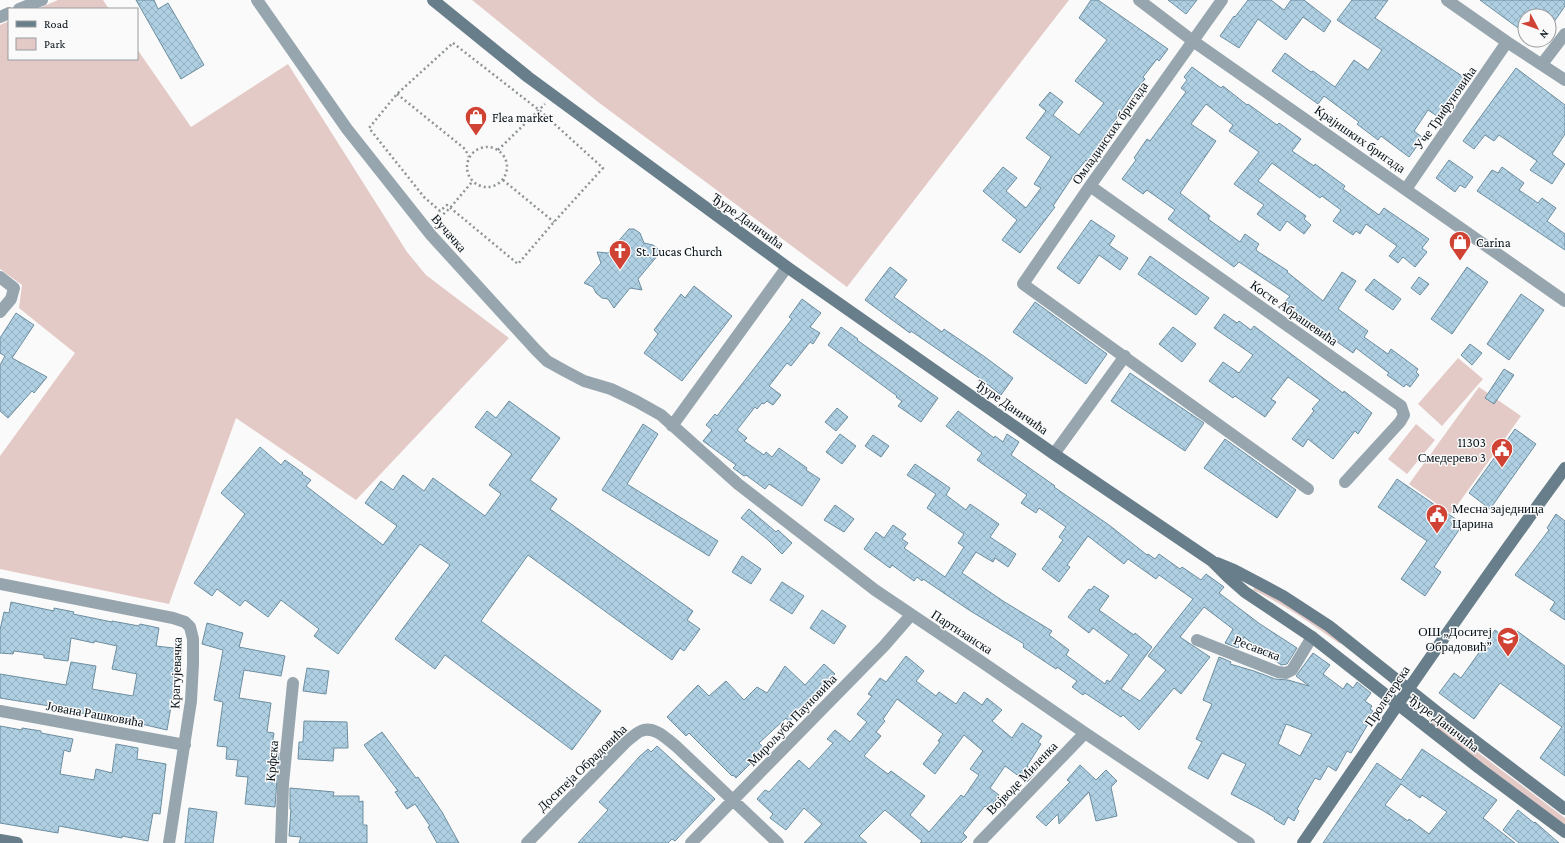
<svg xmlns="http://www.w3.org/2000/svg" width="1565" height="843" font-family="'Crimson Pro',serif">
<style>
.green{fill:#e4cac6}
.building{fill:url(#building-cross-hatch);stroke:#6c8ea0;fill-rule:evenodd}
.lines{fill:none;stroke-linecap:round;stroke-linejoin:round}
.path{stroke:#8e9396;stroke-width:2.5;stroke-dasharray:2 3;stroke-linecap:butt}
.street{stroke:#97a6ae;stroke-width:12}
.secondary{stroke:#687e8a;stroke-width:12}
.labels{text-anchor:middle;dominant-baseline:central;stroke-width:3;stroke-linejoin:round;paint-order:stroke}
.street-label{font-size:13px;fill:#040f16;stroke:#fafafa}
.poi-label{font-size:13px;fill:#040f16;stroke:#fafafa;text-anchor:start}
</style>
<defs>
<pattern id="building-cross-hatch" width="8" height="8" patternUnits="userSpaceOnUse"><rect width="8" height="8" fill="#afd0e2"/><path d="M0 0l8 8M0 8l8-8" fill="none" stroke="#95b1c1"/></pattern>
</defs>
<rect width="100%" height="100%" fill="#fafafa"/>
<path class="green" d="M58,0H103L109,9H37Z
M472,0H1069L847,287L598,102Z
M9,21V59H137V49L191,127L288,64L407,252L426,275L509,338L356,500L236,418L169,604L0,569V456L75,353L19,308L22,285L0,269V25Z
M1458,358L1483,379L1442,426L1418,404Z
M1479,387L1521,416L1451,514L1409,484Z
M1416,424L1435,440L1407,474L1388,459Z
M1255,586L1266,590L1342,641L1340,644C1312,624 1284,604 1253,590Z
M1431,717L1565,818V825L1427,722Z"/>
<path class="building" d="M136,0H154L158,9L168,3L204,65L181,79Z
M1091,0H1098L1168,49L1159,61L1157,59L1143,77L1145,79L1134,91L1114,122L1116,124L1088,161L1086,160L1073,176L1053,206L1055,207L1020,253L1002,240L1017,220L983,191L1003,167L1017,178L1006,191L1026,208L1041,188L1034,184L1051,157L1026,138L1046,111L1039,105L1050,92L1063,102L1053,115L1079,135L1104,103L1075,81L1107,40L1079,18Z
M1168,0H1197L1186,14Z
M1248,0H1271L1284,10L1291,0H1304L1331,21L1324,32L1303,17L1286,40L1258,19L1239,48L1220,36L1234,16L1235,17Z
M1352,0H1388L1375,18L1465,78L1437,116L1428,110L1414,131L1423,138L1409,157L1381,136L1378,140L1357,124L1359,122L1324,96L1318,104L1272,71L1285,53L1311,72L1313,71L1335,87L1354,60L1368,70L1382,50L1337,20Z
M1480,0H1565V6L1549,29V16H1525V33Z
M1192,67L1221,88L1223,86L1247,105L1248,104L1277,125L1279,123L1301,139L1292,151L1314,166L1315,164L1345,186L1343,189L1379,215L1384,208L1429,239L1422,248L1427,252L1415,267L1403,257L1398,263L1389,256L1397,246L1366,224L1360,234L1356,231L1353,235L1333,221L1341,210L1322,196L1320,198L1272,163L1258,181L1306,216L1304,219L1311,225L1304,234L1287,221L1280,231L1257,214L1264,205L1234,184L1259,152L1229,131L1233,125L1206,104L1191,124L1216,141L1180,193L1210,216L1208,219L1240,242L1245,234L1259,244L1256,249L1257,251L1288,271L1287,272L1323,301L1342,272L1356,281L1338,309L1368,331L1364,337L1388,354L1391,349L1418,369L1416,372L1419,375L1410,387L1406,384L1404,387L1387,375L1389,373L1356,348L1353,353L1299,315L1298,316L1283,304L1290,296L1239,262L1234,267L1168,219L1175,210L1147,190L1143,194L1122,179L1136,160L1134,158L1147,139L1150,141L1186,92L1181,88L1187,80L1184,77Z
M1516,68L1565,105V134L1552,154L1565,164L1552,184L1530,170L1537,161L1499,135L1494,141L1485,135L1474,149L1463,141Z
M1449,160L1473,177L1465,188L1460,185L1455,192L1436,178Z
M1502,167L1524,183L1519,190L1538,203L1542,198L1556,208L1547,221L1565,234V250L1477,191L1492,170L1498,173Z
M1091,220L1115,236L1109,245L1128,258L1120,270L1099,255L1079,284L1057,268Z
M629,229H634L640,233L644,243L653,245L658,249L659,254L638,279L642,290L630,288L614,308L608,299L602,298L596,293L593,287L584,283L601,263L597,252L608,253Z
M1150,256L1209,298L1196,315L1138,274Z
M890,267L907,280L894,297L942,332L944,329L985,357L1013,378L1001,395L978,377L911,331L910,333L865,300Z
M1467,267L1488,282L1452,334L1431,319Z
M1419,277L1429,284L1420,295L1411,288Z
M1374,279L1401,299L1393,310L1365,290Z
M694,286L732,316L682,381L644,353L658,334L654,330L681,294L685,298Z
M1521,294L1544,310L1509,360L1487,344Z
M802,299L821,313L810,327L820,333L813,344L810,342L791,366L787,363L769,386L781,395L773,405L767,401L764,404L762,403L757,409L755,407L737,430L747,438L744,441L764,455L766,452L772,457L779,448L807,468L806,470L820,479L802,506L769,484L765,489L746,475L744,476L733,468L736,465L703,441L712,430L706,425L715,414L717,416L756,366L792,319L789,317Z
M1035,302L1107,354L1086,384L1013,332Z
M16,313L34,325L12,358L47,377L34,393L32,391L8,418L0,411V365L5,356L0,353V338Z
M1224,314L1237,323L1239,321L1251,330L1254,326L1343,393L1344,391L1372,413L1358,434L1355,431L1333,459L1308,439L1303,447L1292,439L1314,411L1312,409L1320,400L1288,377L1271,399L1276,402L1265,417L1235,396L1233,398L1209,381L1223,362L1239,373L1253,355L1214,328Z
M841,327L858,339L857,340L938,398L921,422L898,406L902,401L896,397L897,396L828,345Z
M1173,327L1196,344L1182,362L1159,344Z
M1470,344L1482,353L1472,365L1461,355Z
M1504,369L1514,375L1494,404L1485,398Z
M1130,373L1204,423L1185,451L1111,401Z
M509,401L560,438L530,480L557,499L550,509L693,611L687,620L700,629L684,651L680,648L672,660L528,555L481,621L601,711L572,750L445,655L435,669L395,639L450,565L420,544L338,654L314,636L319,629L281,600L268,617L245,600L240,606L217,589L212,596L194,583L245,514L221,493L260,447L281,465L285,460L303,473L302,474L311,480L306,486L383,545L397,526L365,503L381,481L393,490L403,475L424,491L433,478L485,516L501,494L489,485L512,454L475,427L487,411L496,418Z
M837,408L848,417L836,431L825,422Z
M958,411L994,438L995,436L1003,442L1007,434L1019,442L1011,455L1055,486L1054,487L1109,525L1147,555L1148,554L1155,559L1159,554L1180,569L1182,567L1201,580L1206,574L1224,587L1219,593L1260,624L1297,648L1287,664L1281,665L1244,637L1238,648L1225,643L1233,629L1204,607L1180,637L1210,657L1181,694L1174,688L1139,730L1123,715L1121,717L1085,693L1083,695L1072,687L1077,681L1057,667L1056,669L1023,647L1024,644L969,610L923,579L922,581L917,577L914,581L892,565L890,568L864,549L876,532L884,538L893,525L906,534L902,539L908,543L904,548L945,577L964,547L958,543L964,534L927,508L936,494L907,475L915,464L950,488L946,495L966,510L970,504L999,524L990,537L1016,554L1008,567L995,558L993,562L976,552L962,573L1003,601L1052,631L1049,635L1069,650L1066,655L1105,684L1107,680L1110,682L1129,655L1093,628L1089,633L1068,617L1089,589L1091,590L1094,586L1109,596L1099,610L1134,635L1135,633L1152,647L1121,689L1140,701L1166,670L1148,656L1193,599L1159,575L1156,579L1128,559L1124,564L1088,536L1067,565L1070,567L1059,582L1042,569L1063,540L1059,537L1066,527L1039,508L1036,513L1021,503L1027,495L977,460L982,453L946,426Z
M643,424L658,434L627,484L718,541L709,556L602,490Z
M1515,429L1536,444L1490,509L1469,493Z
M840,434L856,446L842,464L826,452Z
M873,435L889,446L881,457L865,446Z
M1225,439L1296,490L1277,518L1204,468Z
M1397,479L1463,524L1434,567L1441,572L1425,596L1401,579L1427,541L1378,507Z
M835,505L854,519L844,532L824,520Z
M749,509L776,532L778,530L792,543L782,554L768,540L741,518Z
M1556,514L1565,521V620L1550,610L1555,602L1515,575L1549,530L1547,528Z
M742,556L761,569L751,584L732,572Z
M782,582L804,596L792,614L770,600Z
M11,602L54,611V608L74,612L73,614L112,622V621L139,626L140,624L159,628L156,646L182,649L179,675H177V678L176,677L167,730L120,719L61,710L62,708L0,698V674L66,685L71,662L96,666L92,689L133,696L137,674L112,669L117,646L94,641V643L71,638L68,661L44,658V655L14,651L13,654L0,653V630L4,612L9,613Z
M822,610L846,626L834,644L810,628Z
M207,623L243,633L239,647L285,656L281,676L244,670L239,698L271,703L267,732L274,733L271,752L279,753L275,807L245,804L248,777L236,776L238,760L226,759L227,747L217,746L223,702L214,700L223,650L202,644Z
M1495,630L1510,641L1517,631L1565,666V776L1540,758L1562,727L1500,683L1474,719L1439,693L1454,673L1461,678Z
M1313,653L1330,665L1323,674L1343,689L1347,683L1353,688L1357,682L1371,693L1365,701L1372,706L1370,709L1373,711L1365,722L1368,724L1351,753L1347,751L1336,771L1328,766L1320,780L1315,778L1297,809L1299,811L1294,821L1288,817L1284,825L1274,819L1275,818L1262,810L1231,794L1246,764L1222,753L1208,779L1188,768L1202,742L1196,739L1212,704L1203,700L1219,657L1231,662L1230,664L1254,671L1275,679L1288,680L1309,686L1296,676ZM1286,724L1312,734L1300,756L1278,744Z
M906,656L924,671L916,681L936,696L939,692L956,704L964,692L982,705L987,698L1002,710L992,721L1012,738L1022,723L1042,736L1038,742L1041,744L1027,766L1035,773L1027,782L1005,766L990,788L999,795L990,809L985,806L963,833L967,837L961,843H920L922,841L885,810L859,836L867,843H804L822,824L804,808L786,830L770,818L773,814L757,799L765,790L769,792L799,760L809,769L833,743L827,739L835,730L850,742L867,722L857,714L872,696L868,694L880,678L886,682ZM897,699L943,734L938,741L940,742L923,764L935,774L964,735L983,751L970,769L979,775L964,797L961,795L929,832L910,815L925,796L891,771L888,774L864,756L881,736L876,732L885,721L883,719Z
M824,664L835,674L789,722L786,718L759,743L767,751L758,760L756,758L736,778L733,775L732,776L689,733L686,736L667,717L698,685L709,696L726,681L744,700L757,687L767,693L785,666L805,685Z
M307,668L329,671L326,694L303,691Z
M304,721L347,722L348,748H334L333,761L298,759L299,742H303Z
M0,726L22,730V728L41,731V733L73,739L70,752L64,750L60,774L94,780L96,769L112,773L116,744L138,748L137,759L166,764L160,814L153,813L148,841L122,836V838L59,826L58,833L0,823Z
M382,732L416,778L418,777L442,812L459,843H437L428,827L430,826L415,804L407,809L395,792L398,791L364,745Z
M657,746L715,799L675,841L672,839L668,843H578L608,810L599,802L639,757L648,749L651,752Z
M1422,749L1497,800L1483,818L1515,843H1323L1377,763L1401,780ZM1401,784L1420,798L1422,795L1447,812L1429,834L1409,819L1408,821L1385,805Z
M1080,765L1096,780L1106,770L1117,781L1111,787L1117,816L1096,821L1089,792L1059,824L1058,814L1046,826L1036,817L1070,782L1067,780Z
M290,788L334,792L333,796H359V802L363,801V825H367V843H299L301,837L289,836L291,809H290Z
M189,808L217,812L213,843H185Z
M1518,810L1534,823L1535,822L1559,843H1519L1503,830Z"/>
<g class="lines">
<path class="path" d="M453,43L539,110L603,168L554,222L518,264L447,205L440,211L424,197L369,128L397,94Z
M397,94L465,149L469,157
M467 167a20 20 0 1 1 40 0a20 20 0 1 1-40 0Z
M498,150L545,104
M503,180L554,222
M436,221L450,208L472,182"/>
<path class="street" d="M257,0L347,129L431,235L536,350L547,361L565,371L584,381L611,389L636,401L661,415L738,484L875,590L979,660L1085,733L1249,843
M1139,0L1193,41L1565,301
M1222,0L1090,186L1023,284L1308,489
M1447,0L1507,42L1565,80
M19,9L42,0
M0,17L9,13
M1542,64L1565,34
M1090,186L1401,406L1404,415L1400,422L1345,482
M1406,189L1507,42
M0,277L14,288L11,299L0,312
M672,426L787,267
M1054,454L1125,356
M0,584L173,618L185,622L190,627L193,639V664L191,701L169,843
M1197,640L1278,672L1286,673L1292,670L1312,637
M0,711L185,745
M281,843L283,784L293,683
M527,843L626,742C630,739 636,733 641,731C654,725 668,740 677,747L778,843
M691,843L884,646L911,615
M979,843L1085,733"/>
<path class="secondary" d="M433,0L528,77L787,267L1054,454L1212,561L1228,577L1245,592L1312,637L1479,768L1565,832
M1217,563L1234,570L1283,596L1329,626L1437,712L1565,809
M0,840L17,843
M1303,843C1389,717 1475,591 1565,468"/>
</g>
<defs>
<g id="shop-pin" transform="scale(1.15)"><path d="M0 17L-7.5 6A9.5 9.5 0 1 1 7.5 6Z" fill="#cf4234" stroke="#fafafa"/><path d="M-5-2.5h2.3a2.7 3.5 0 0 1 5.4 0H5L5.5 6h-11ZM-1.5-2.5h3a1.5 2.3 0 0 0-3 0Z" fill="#fff"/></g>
<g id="church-pin" transform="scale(1.15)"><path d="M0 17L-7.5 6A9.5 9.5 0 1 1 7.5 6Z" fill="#cf4234" stroke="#fafafa"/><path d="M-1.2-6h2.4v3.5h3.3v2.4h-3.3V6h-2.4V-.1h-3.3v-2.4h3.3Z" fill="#fff"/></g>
<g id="civic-pin" transform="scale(1.15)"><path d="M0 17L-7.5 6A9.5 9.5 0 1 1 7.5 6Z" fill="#cf4234" stroke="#fafafa"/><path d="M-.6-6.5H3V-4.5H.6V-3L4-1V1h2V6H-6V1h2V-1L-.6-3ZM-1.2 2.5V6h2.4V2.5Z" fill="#fff"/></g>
<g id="school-pin" transform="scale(1.15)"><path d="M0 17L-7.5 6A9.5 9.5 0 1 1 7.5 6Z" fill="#cf4234" stroke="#fafafa"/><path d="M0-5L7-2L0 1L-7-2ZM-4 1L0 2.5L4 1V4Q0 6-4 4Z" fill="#fff"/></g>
</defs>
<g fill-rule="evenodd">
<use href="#shop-pin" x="476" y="117"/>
<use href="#shop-pin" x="1460" y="242"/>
<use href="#church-pin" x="620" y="251"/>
<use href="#civic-pin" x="1502" y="449"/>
<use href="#civic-pin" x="1437" y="515"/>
<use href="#school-pin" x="1508" y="638"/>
</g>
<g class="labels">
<g class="street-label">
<text transform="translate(1445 108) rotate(-55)">Уче Трифуновића</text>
<text transform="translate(1110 133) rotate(-55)">Омладинских бригада</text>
<text transform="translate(1360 139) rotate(35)">Крајишких бригада</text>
<text transform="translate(748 221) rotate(36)">Ђуре Даничића</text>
<text transform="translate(449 233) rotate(49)">Вучачка</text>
<text transform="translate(1294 313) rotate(35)">Косте Абрашевића</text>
<text transform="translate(1012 407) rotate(35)">Ђуре Даничића</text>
<text transform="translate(962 632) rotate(33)">Партизанска</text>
<text transform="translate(1257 648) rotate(21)">Ресавска</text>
<text transform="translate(176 673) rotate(-88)">Крагујевачка</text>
<text transform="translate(1387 696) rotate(-56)">Пролетерска</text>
<text transform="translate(95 714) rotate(10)">Јована Рашковића</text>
<text transform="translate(792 720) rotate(-46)">Мирољуба Пауновића</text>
<text transform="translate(1444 723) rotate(38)">Ђуре Даничића</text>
<text transform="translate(272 761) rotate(-85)">Крфска</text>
<text transform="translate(582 768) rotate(-44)">Доситеја Обрадовића</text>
<text transform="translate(1022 778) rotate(-46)">Војводе Миленка</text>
</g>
<g class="poi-label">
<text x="492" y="117">Flea market</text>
<text x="1476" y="242">Carina</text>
<text x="636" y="251">St. Lucas Church</text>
<text x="1486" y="442" text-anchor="end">11303<tspan x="1486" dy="15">Смедерево 3</tspan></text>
<text x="1452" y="508">Месна заједница<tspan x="1452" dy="15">Царина</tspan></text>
<text x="1492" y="631" text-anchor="end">ОШ „Доситеј<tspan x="1492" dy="15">Обрадовић”</tspan></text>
</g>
</g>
<rect x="8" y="8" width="130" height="52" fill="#fafafa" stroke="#989c9f"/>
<rect x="16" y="21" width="20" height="6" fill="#687e8a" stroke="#989c9f"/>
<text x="44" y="28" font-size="12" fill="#040f16">Road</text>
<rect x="16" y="38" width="20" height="12" fill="#e4cac6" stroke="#989c9f"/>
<text x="44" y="48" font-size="12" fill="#040f16">Park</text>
<g transform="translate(1537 28) rotate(131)"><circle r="19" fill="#fafafa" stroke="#989c9f"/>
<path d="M0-3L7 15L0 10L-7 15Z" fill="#cf4234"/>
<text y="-6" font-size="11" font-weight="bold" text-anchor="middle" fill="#040f16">N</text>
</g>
</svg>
